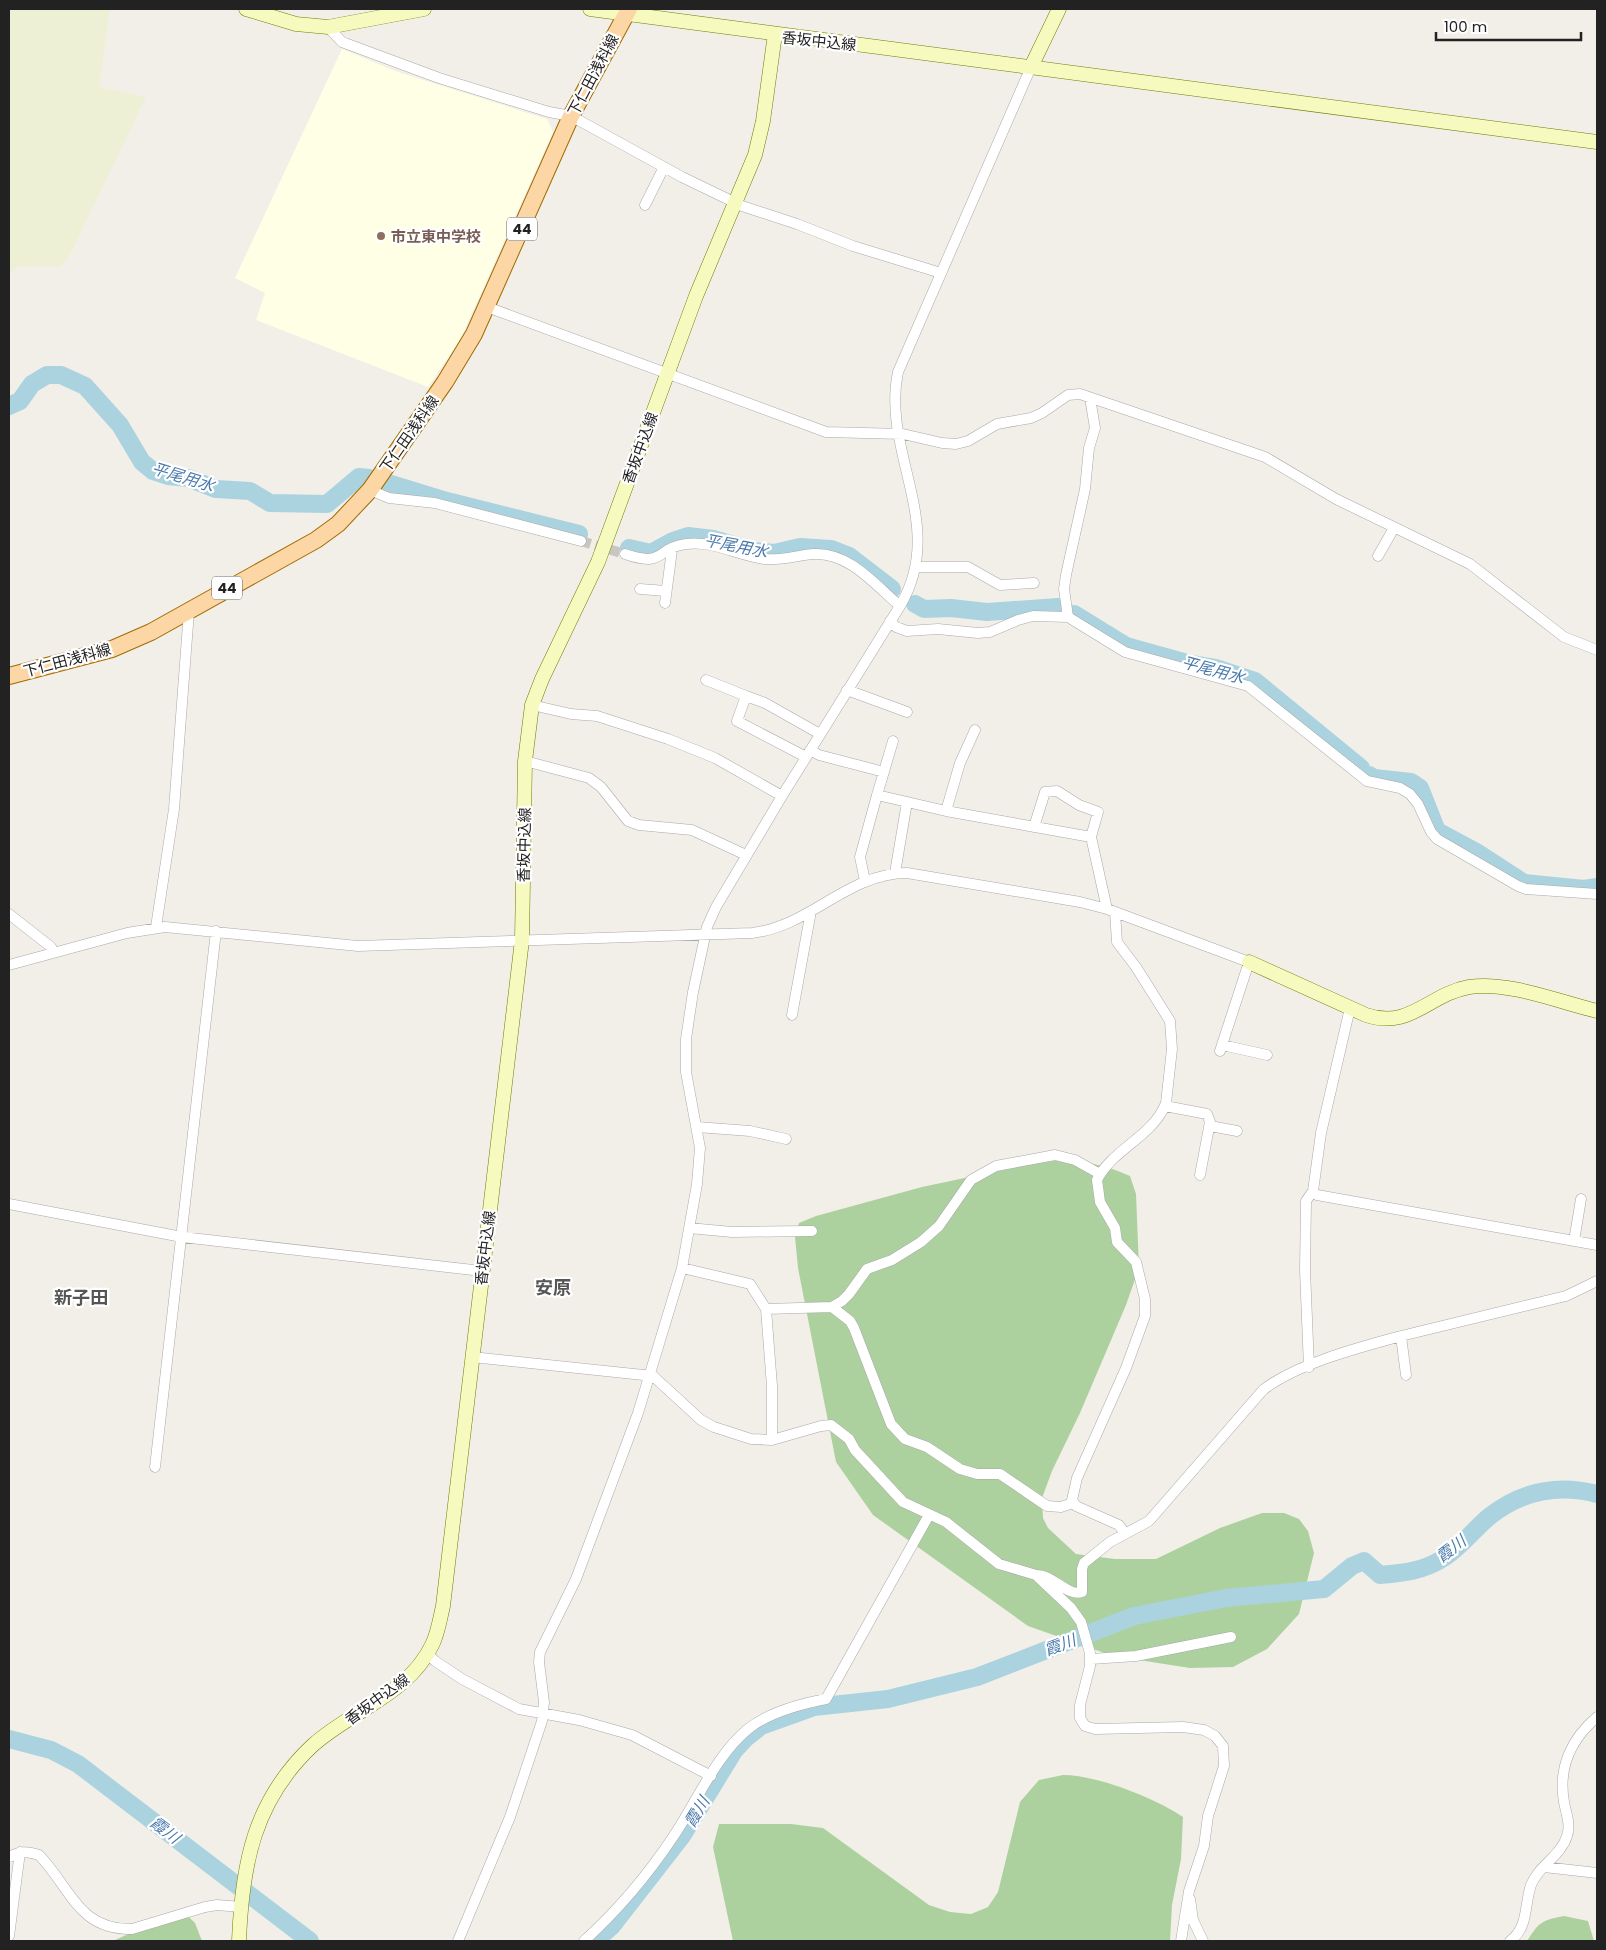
<svg xmlns="http://www.w3.org/2000/svg" width="1606" height="1950" font-family="Poppins,'Noto Sans JP',sans-serif">
<style>
.education{fill:#ffffe5}
.farmland{fill:#eef0d5}
.forest{fill:#add19e}
.lines{fill:none;stroke-linecap:round;stroke-linejoin:round}
.river{stroke:#aad3df;stroke-width:18}
.street-tunnel{stroke:#c8c6c1;stroke-width:10;stroke-dasharray:10 5;stroke-linecap:butt}
.street-casing{stroke:#a9a9a9;stroke-width:11}
.secondary-casing{stroke:#707d05;stroke-width:15}
.primary-casing{stroke:#a06b00;stroke-width:18}
.street{stroke:#fff;stroke-width:10}
.secondary{stroke:#f7fabf;stroke-width:14}
.primary{stroke:#fcd6a4;stroke-width:16}
.education-dot{fill:#8d6e63;stroke:#fff;stroke-width:2}
.labels{text-anchor:middle;dominant-baseline:central;stroke-width:4.5;stroke-linejoin:round;paint-order:stroke}
.shield{fill:#fff;stroke:#646464;stroke-width:1}
.shield-label{font-size:14px;font-weight:bold;fill:#222}
.street-label{font-size:15px;fill:#222;stroke:#fff}
.education-label{font-size:15px;font-weight:bold;fill:#785e54;stroke:#fff;text-anchor:start}
.water-label{font-size:16px;font-style:italic;fill:#4a7aab;stroke:#fff}
.quarter-label{font-size:18px;font-weight:bold;fill:#555;stroke:#fff}
</style>
<rect width="100%" height="100%" fill="#f2efe9"/>
<path class="education" d="M342,49L398,72L547,119L553,132L460,340L428,387L256,320L265,293L235,278Z"/>
<path class="farmland" d="M9,9H110L99,87L146,97L69,257L61,266L18,267L9,273Z"/>
<path class="forest" d="M1054,1159C1082,1161 1104,1164 1130,1176L1136,1194L1139,1268L1126,1305L1080,1413L1052,1471L1042,1498L1043,1518L1048,1528L1076,1554L1115,1559H1156L1220,1528L1262,1513H1284L1299,1519L1308,1531L1314,1553L1299,1614L1267,1649L1233,1667L1190,1668L1113,1656L1028,1626L873,1515L836,1462L798,1268L795,1237L799,1223L816,1216L922,1187Z
M1063,1775C1097,1775 1155,1798 1183,1817L1181,1859L1172,1905L1170,1941H733L713,1847L719,1824H791L823,1828L929,1905L950,1912L971,1914L988,1907L998,1892L1020,1802L1039,1780Z
M186,1914L195,1923L202,1941H113L163,1918Z
M1564,1916L1588,1921L1594,1941H1527C1539,1922 1542,1920 1564,1916Z"/>
<g class="lines">
<path class="river" d="M9,406L20,401L32,384L47,375H61L85,386L120,425L142,462L153,471L168,476L188,478L216,489L250,491L270,503L327,504L359,477L369,478
M385,482L447,501L579,534
M629,548L651,553L673,541L688,536L713,539L754,551L774,553L800,547L831,549L849,556L892,589
M915,604L924,609L951,608L987,612L1058,607
M1074,614L1126,646L1187,663L1216,668L1255,681L1361,768
M1369,775L1374,778L1411,782L1420,788L1437,831L1478,853L1524,883L1584,889L1597,887
M9,1739L51,1750L78,1764L310,1941
M595,1941L612,1926L682,1836L734,1751L746,1738L761,1726L814,1707L888,1699L977,1677L1134,1616L1226,1598L1324,1589L1352,1566L1364,1561L1380,1575C1403,1573 1425,1571 1445,1557C1462,1546 1474,1529 1490,1516C1522,1491 1558,1484 1597,1494"/>
<path class="street-tunnel" d="M581,541L625,554"/>
<g class="street-casing">
<path id="street" d="M328,27L342,42L439,78L549,112L571,116L682,177L742,206L797,224L853,246L941,273
M645,205L664,167
M487,307L826,432L903,434L942,443L956,444L968,441L997,424L1031,418L1042,413L1068,395L1080,394L1265,457L1336,499L1470,564L1564,637L1597,650
M370,490L389,498L435,503L581,541
M625,554C666,568 655,548 686,544C712,540 739,556 765,559C781,561 798,555 814,554C849,552 875,585 900,606
M1378,556L1394,528
M917,567H968L1000,585L1034,583
M640,589L666,591
M665,603L672,550
M1068,617L1064,589L1066,575L1085,489L1089,448L1095,428L1090,398
M890,621L896,627L907,631L938,629L978,633L990,632L1018,620L1033,616L1068,617L1125,652L1248,686L1367,781L1400,788L1410,794L1418,804L1431,832L1437,839L1518,886L1526,889L1597,894
M706,680L746,696L737,721L806,757
M847,690L907,712
M746,696L765,703L820,734
M532,705L571,714L597,716L668,739L715,758L782,796
M893,741L877,795L946,811L1091,837L1107,909
M810,750L819,755L884,772
M525,761L589,778L601,787L628,821L639,825L692,830L746,855
M946,811L960,763L975,730
M1034,827L1045,792L1057,791L1079,805L1098,812L1091,837
M895,873L907,802
M865,881L860,857L877,795
M1115,912L1117,942L1136,967L1170,1021L1172,1049L1166,1103C1153,1137 1112,1149 1097,1180L1100,1202L1115,1228L1117,1242L1136,1262L1145,1299V1316L1126,1368L1077,1478L1072,1500L1076,1506L1119,1525L1125,1534
M9,914L51,947L54,952
M156,927L174,809L189,611
M9,965L127,933L165,927L358,946L752,933C809,927 848,873 907,873L1080,902L1107,909L1249,962L1220,1051
M792,1015L811,911
M1222,1045L1267,1055
M1165,1106L1207,1114L1210,1122L1200,1175
M1210,1126L1237,1131
M697,1127L750,1131L786,1139
M1313,1191L1317,1195L1597,1245
M9,1204L182,1237L482,1271
M689,1228L732,1232L812,1231
M1574,1241L1581,1199
M682,1268L750,1284L766,1309L772,1386V1440
M832,1307L850,1321L854,1328L891,1424L905,1439L927,1447L960,1469L977,1474H1000L1047,1506L1061,1507L1073,1503
M766,1309L832,1307L842,1301L849,1294L867,1269L892,1260L921,1242L939,1226L971,1180L996,1166L1055,1155L1075,1160L1100,1174
M472,1357L653,1376L701,1420L714,1427L751,1439L772,1440L821,1426L831,1425L849,1439L855,1450L903,1502L946,1522L999,1564L1036,1575L1071,1608L1081,1622L1090,1653V1666L1080,1705V1718L1085,1726L1095,1729L1183,1727L1204,1730L1215,1736L1223,1746L1224,1766L1208,1816L1204,1846L1189,1891L1181,1941
M1309,1367L1305,1270L1306,1201L1313,1191L1321,1133L1350,1008
M1406,1375L1401,1336L1566,1296L1597,1281
M155,1467L216,931
M1036,1575C1053,1574 1067,1597 1082,1592V1569L1084,1563L1110,1542L1149,1521L1263,1390C1296,1364 1360,1347 1401,1336
M427,1653L435,1661L462,1679L519,1709L579,1720L632,1735L711,1776
M1091,1659L1136,1656L1231,1637
M9,1857C20,1851 27,1851 39,1855C71,1888 78,1930 132,1929L205,1907L217,1905L241,1907
M1544,1867L1597,1873
M1190,1899L1193,1920L1203,1941
M9,1936L20,1852
M458,1941L510,1817L542,1721L544,1702L539,1662L540,1652L576,1579L638,1413L682,1268L697,1184L700,1148L686,1072V1039L693,992L707,927L716,907L782,796L900,606C948,526 881,452 898,372L1031,67
M584,1941C618,1910 647,1876 673,1837C696,1803 716,1755 748,1729C769,1712 800,1704 826,1699L929,1515
M1510,1941C1529,1927 1524,1905 1531,1885C1538,1866 1561,1856 1567,1836C1571,1825 1566,1813 1564,1802C1558,1768 1571,1739 1597,1717"/>
</g>
<g class="secondary-casing">
<path id="secondary" d="M246,9L296,24L328,27L424,9
M590,9L1597,142
M1031,67L1059,9
M1249,962L1366,1015C1410,1030 1429,994 1469,987C1508,981 1559,1002 1597,1011
M239,1941C242,1864 254,1800 313,1745C352,1710 410,1694 433,1643C438,1632 440,1619 443,1606L522,940L525,761L532,705L542,679L598,562L696,296L755,155L763,121L775,34"/>
</g>
<g class="primary-casing">
<path id="primary" d="M9,676L112,649L151,632L316,540L338,524L370,490L445,382L474,334L571,116L629,9"/>
</g>
<use href="#street" class="street"/>
<use href="#secondary" class="secondary"/>
<use href="#primary" class="primary"/>
</g>
<circle class="education-dot" cx="381" cy="236" r="5"/>
<g class="labels">
<g class="shield">
<rect x="507" y="217.5" width="30" height="23" rx="4"/>
<rect x="212" y="576.5" width="30" height="23" rx="4"/>
</g>
<g class="shield-label">
<text x="522" y="229">44</text>
<text x="227" y="588">44</text>
</g>
<g class="street-label">
<text transform="translate(819 41) rotate(6)">香坂中込線</text>
<text transform="translate(593 75) rotate(-62)">下仁田浅科線</text>
<text transform="translate(409 434) rotate(-55)">下仁田浅科線</text>
<text transform="translate(640 448) rotate(-70)">香坂中込線</text>
<text transform="translate(67 660) rotate(-15)">下仁田浅科線</text>
<text transform="translate(524 845) rotate(-89)">香坂中込線</text>
<text transform="translate(485 1248) rotate(-83)">香坂中込線</text>
<text transform="translate(377 1699) rotate(-36)">香坂中込線</text>
</g>
<g class="education-label">
<text x="391" y="236">市立東中学校</text>
</g>
<g class="water-label">
<text transform="translate(183 477) rotate(17)">平尾用水</text>
<text transform="translate(736 546) rotate(11)">平尾用水</text>
<text transform="translate(1213 670) rotate(15)">平尾用水</text>
<text transform="translate(1451 1549) rotate(-38)">霞川</text>
<text transform="translate(1060 1645) rotate(-21)">霞川</text>
<text transform="translate(697 1812) rotate(-59)">霞川</text>
<text transform="translate(165 1830) rotate(37)">霞川</text>
</g>
<g class="quarter-label">
<text x="553" y="1287">安原</text>
<text x="81" y="1297">新子田</text>
</g>
</g>
<rect width="1606" height="1950" fill="none" stroke="#222222" stroke-width="20"/>
<path d="M1436 32v8h145v-8" fill="none" stroke="#222222" stroke-width="2.5"/>
<text x="1444" y="32" font-size="15" fill="#222222" stroke="#ffffff" stroke-width="4" paint-order="stroke">100 m</text>
</svg>
